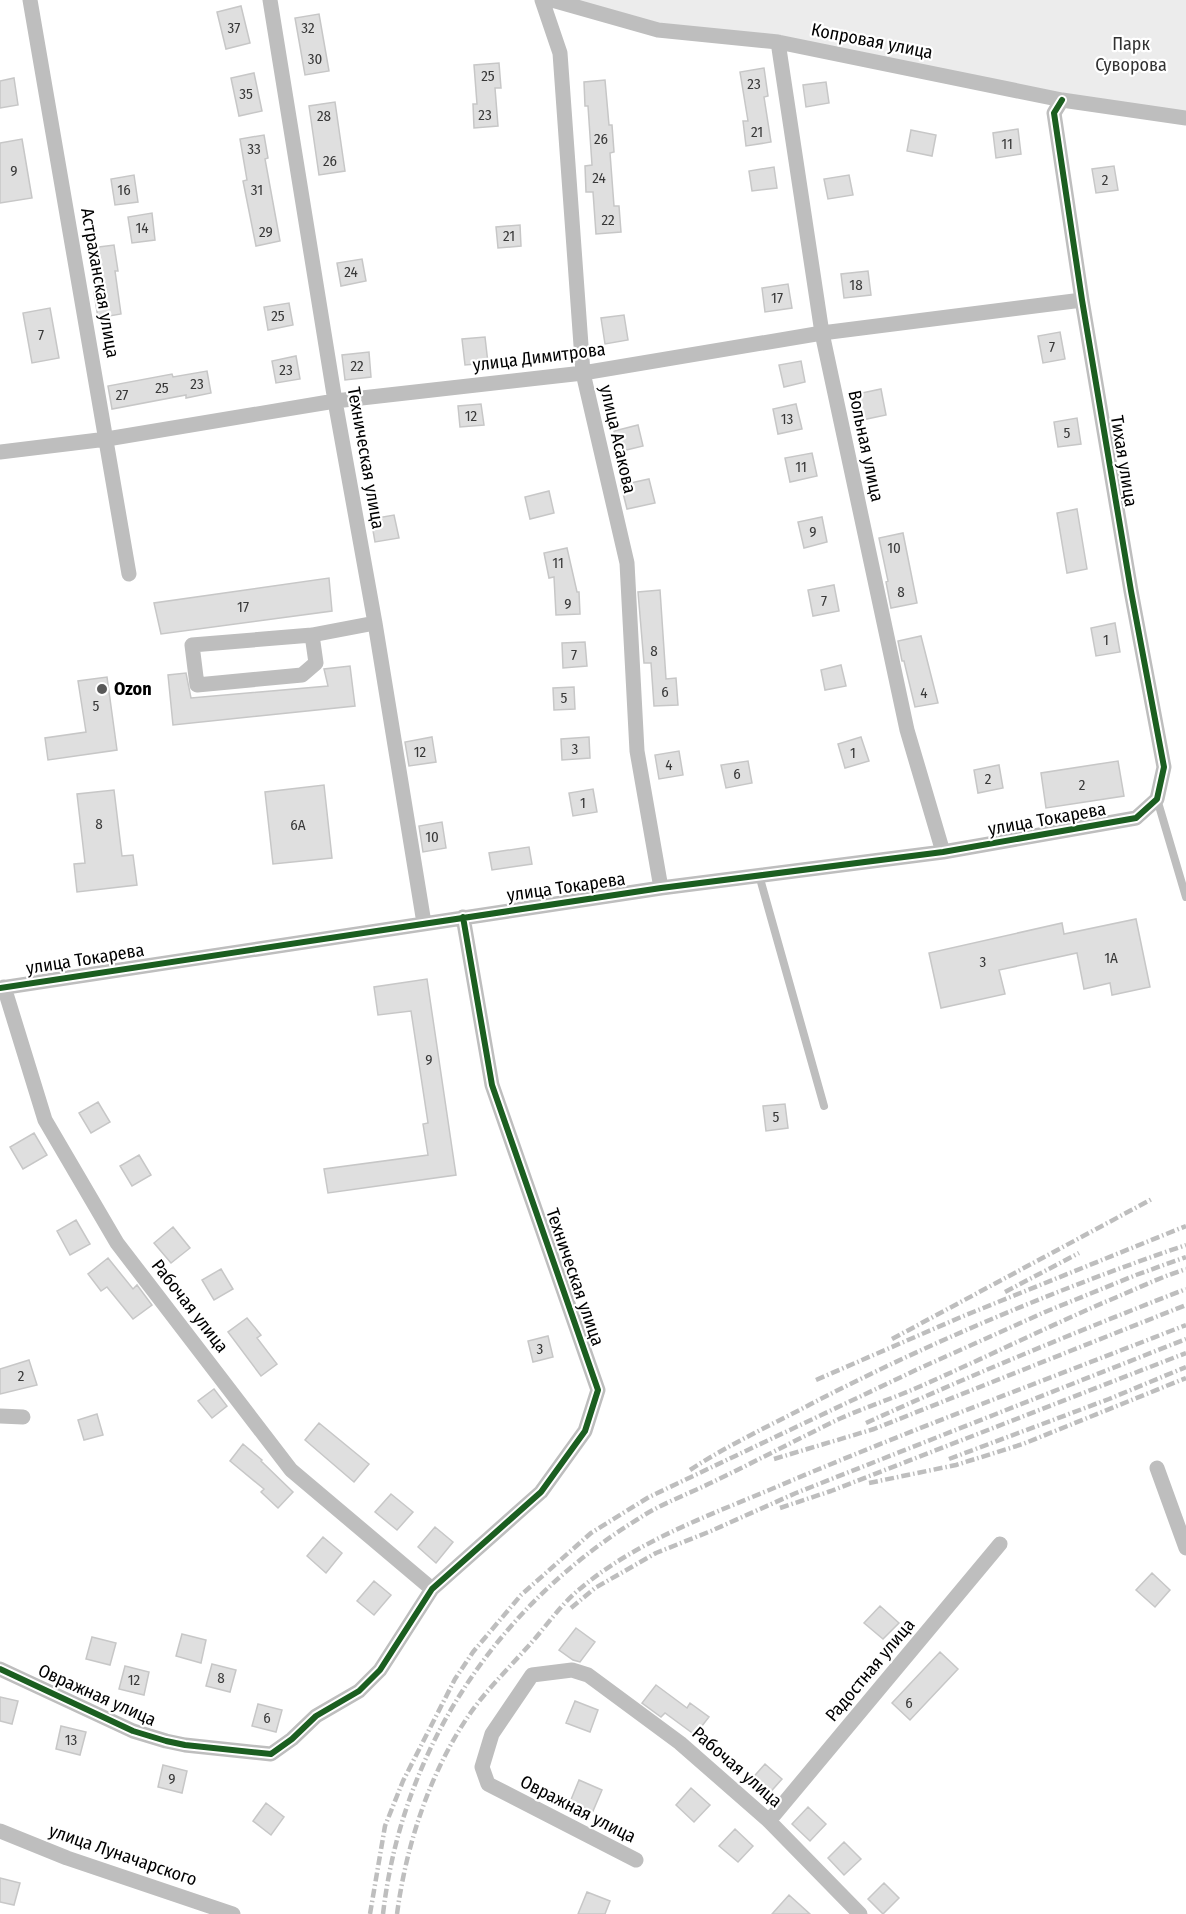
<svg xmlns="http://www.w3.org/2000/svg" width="1186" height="1914" font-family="'Fira Sans Condensed',sans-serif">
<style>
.green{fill:#ececec}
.building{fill:#dfdfdf;stroke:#c7c7c7;stroke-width:1.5}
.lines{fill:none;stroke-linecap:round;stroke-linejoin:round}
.service{stroke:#bebebe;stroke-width:8}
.minor{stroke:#bebebe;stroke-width:15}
.rail{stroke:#bebebe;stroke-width:4.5;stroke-dasharray:9 3 1.5 3;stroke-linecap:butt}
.cycleway-casing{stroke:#fff;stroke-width:10}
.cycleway{stroke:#1b5e20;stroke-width:6}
.poi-dot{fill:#595959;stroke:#fff;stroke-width:2}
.labels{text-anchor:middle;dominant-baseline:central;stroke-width:4.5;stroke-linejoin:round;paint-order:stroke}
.number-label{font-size:15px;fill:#383838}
.street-label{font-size:18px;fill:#000;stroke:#fff}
.park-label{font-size:18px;fill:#333;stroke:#fff}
.poi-label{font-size:18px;font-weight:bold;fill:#000;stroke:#fff;text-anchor:start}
</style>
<rect width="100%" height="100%" fill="#fff"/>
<path class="green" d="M552,0H1186V118L778,42L658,30Z"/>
<path class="building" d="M241,6L250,43L226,49L217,12Z
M319,14L329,71L305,75L295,18Z
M499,63L501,88H495L498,126L474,128L473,104H477L474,65Z
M764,68L768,96L764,97L771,142L746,146L743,121H748L740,72Z
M254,73L262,111L239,116L231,78Z
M14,78L18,105L0,108V81Z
M605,80L609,125H612L614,152L610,153L614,206H619L621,232L596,234L593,192H586L585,166L592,165L588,106H585L584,82Z
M826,82L829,103L806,107L803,85Z
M335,102L345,171L319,175L309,106Z
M1018,129L1021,154L996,158L993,133Z
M911,130L936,135L932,156L907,151Z
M264,135L268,158L265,159L280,241L256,246L243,181L247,180L240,139Z
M22,139L32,198L0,203V143Z
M1114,166L1118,190L1096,193L1092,169Z
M774,167L777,188L752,191L749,171Z
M134,175L138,202L115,205L111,179Z
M849,175L853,195L828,199L824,179Z
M152,213L155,240L132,243L128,217Z
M520,225L521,246L498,248L496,227Z
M114,245L118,271H115L121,314L98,318L94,292L97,291L91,248Z
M362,259L366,281L341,286L337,263Z
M868,271L871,295L844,298L841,274Z
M788,284L792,308L765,312L762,288Z
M289,303L293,325L268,330L264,307Z
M50,308L59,358L32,363L23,313Z
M624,315L628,340L605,344L601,318Z
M1060,332L1065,359L1043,363L1038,336Z
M485,337L488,363L465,365L462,339Z
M369,352L371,377L345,380L342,355Z
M296,356L300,379L276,383L272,361Z
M801,361L805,382L784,387L779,365Z
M207,371L211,393L186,398V395L112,409L108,386L172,374L173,377Z
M881,389L886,415L862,420L857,394Z
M481,404L484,425L460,427L458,406Z
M796,404L802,429L778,434L773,409Z
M1077,418L1081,444L1058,447L1054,422Z
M638,425L643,446L618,452L614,431Z
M812,453L817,476L790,482L785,458Z
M649,479L655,503L627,509L621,485Z
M549,491L554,513L530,519L525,497Z
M1077,509L1087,569L1067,573L1057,513Z
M394,515L399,538L375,542L371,519Z
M822,517L827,542L804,548L798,522Z
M903,533L917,603L891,608L886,582L888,581L879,538Z
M567,548L577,592H579L580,614L556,615L554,577L549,578L544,553Z
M329,578L332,611L161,634L154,603Z
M834,585L839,611L813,616L808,590Z
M660,590L666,679L676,678L678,705L654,706L651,663H644L638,592Z
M1115,623L1120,652L1096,656L1091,628Z
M921,636L938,703L915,707L904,661H902L898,641Z
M585,642L587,666L563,668L562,643Z
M841,665L846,686L825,690L821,670Z
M350,666L355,706L173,725L168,675L186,673L191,698L328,686L324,669Z
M107,677L117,750L48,760L45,738L86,732L78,681Z
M574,687L575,709L554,710L553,688Z
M432,737L436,762L409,766L405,742Z
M589,737L590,758L562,760L561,739Z
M861,737L869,761L845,768L838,744Z
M679,751L683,775L659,779L655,755Z
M748,761L752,783L726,788L721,765Z
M1118,761L1124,796L1046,808L1041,773Z
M999,765L1003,788L978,793L974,770Z
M324,785L332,858L273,864L265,792Z
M593,789L597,812L573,816L569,793Z
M114,790L122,856L133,855L137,885L77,892L74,864L85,863L77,794Z
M442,822L446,848L423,852L419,826Z
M529,847L532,864L492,870L489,853Z
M1136,919L1150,987L1112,995L1110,983L1084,989L1077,953L999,970L1005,994L941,1008L929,953L1062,923L1064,934Z
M427,979L456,1175L328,1193L324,1169L428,1155L423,1124L428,1123L411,1011L378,1015L374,987Z
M98,1102L110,1122L91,1133L79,1113Z
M785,1104L788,1128L766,1131L763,1106Z
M34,1133L47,1155L23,1169L10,1147Z
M139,1155L151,1175L132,1186L120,1166Z
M76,1220L90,1244L70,1255L57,1231Z
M173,1227L190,1248L171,1263L154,1243Z
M108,1258L133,1289L137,1285L152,1305L133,1319L107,1287L101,1291L88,1274Z
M221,1269L233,1289L214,1300L202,1280Z
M247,1318L261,1335L257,1338L277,1364L261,1376L228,1332Z
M548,1336L553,1357L533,1362L528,1341Z
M29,1360L37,1385L0,1394V1369Z
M214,1389L227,1406L212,1418L198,1401Z
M97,1414L103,1435L84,1440L78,1420Z
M319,1423L369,1464L354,1482L305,1440Z
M243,1444L262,1460L261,1461L293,1492L278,1508L261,1492L264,1489L230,1461Z
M391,1494L413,1512L397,1530L375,1512Z
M435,1527L453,1542L436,1563L418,1547Z
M323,1537L342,1553L326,1573L307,1556Z
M1152,1573L1170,1590L1155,1607L1136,1590Z
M374,1581L391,1595L374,1615L357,1601Z
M880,1606L899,1623L883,1639L864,1623Z
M576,1628L595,1642L580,1662L573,1660L559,1650Z
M182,1634L206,1640L201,1663L176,1656Z
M92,1637L116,1643L110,1665L86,1659Z
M940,1652L958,1669L910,1720L892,1703Z
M212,1664L236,1670L230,1692L206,1686Z
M125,1666L149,1672L144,1695L119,1689Z
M656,1685L687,1708L690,1703L709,1717L695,1735L665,1713L661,1717L642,1703Z
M0,1697L18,1701L12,1724L0,1721Z
M575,1701L598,1710L590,1732L566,1723Z
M258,1704L282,1710L276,1732L252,1726Z
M61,1726L86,1732L80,1755L56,1749Z
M765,1764L782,1779L766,1797L749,1782Z
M163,1765L187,1771L182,1793L158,1787Z
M579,1780L602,1790L593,1811L570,1802Z
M691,1788L710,1805L694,1822L676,1805Z
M266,1803L284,1817L271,1835L253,1821Z
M808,1807L826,1824L810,1841L792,1824Z
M735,1829L753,1846L738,1862L719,1846Z
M844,1842L861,1859L844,1875L828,1858Z
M0,1878L20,1883L14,1905L0,1902Z
M884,1883L899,1898L883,1914L868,1899Z
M587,1892L610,1901L605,1914H578Z
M789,1895L810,1914H772Z"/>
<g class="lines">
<path class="service" d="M1157,799L1186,897
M759,875L824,1106"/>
<path class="minor" d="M30,0L129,574
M270,0L335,401L375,623L424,923
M542,0L560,53L583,373L627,563L637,751L661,888
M552,0L658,30L778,42L1062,100L1186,118
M778,42L822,333L907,730L943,852
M0,452L107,439L335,401L583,373L822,333L1082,300
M312,635L316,663L302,675L197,685L192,645L312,635L375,623
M4,987L45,1120L117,1243L291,1470L432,1589
M0,988L661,888L943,852L1136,818L1157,799L1164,767L1131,591L1082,300L1054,113L1062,100
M0,1416L23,1417
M1157,1468L1186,1548
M0,1669L133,1731L166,1741L185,1745L271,1754L292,1739L316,1716L359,1691L380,1670L432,1589L541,1492L585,1431L598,1390L492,1085L463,917
M769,1821L1000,1544
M0,1831L67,1858L233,1914
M636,1860L488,1784L482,1767L492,1734L532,1675L572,1670L588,1675L680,1743L769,1821L860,1914"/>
<path class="rail" d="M1005,1292L1079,1253
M892,1339L1152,1199
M816,1380L961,1317L1186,1226
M866,1423C971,1375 1078,1331 1186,1289
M774,1459L874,1429L1186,1305
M949,1459L1109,1399L1186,1367
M690,1470C728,1445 769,1426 809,1405C930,1342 1057,1289 1186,1245
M869,1483L956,1465L1023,1444L1186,1378
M780,1508L831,1491L1186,1353
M571,1608L595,1588L656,1553L711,1531L796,1493L1186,1339
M370,1914L385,1826L403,1781L455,1679L473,1652L521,1595L591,1533L649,1497L918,1369L1045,1312L1136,1275L1186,1257
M383,1914C402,1749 497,1606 638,1519C662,1503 691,1493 717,1480C758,1460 798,1439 839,1419C866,1407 894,1398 921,1386C982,1359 1043,1329 1105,1302C1132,1291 1158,1278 1186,1269
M397,1914C406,1846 429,1775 467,1718C485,1691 510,1667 532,1642C548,1624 562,1603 581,1588C638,1540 713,1514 781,1485C915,1428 1051,1378 1186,1325"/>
<g class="cycleway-casing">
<path id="cycleway" d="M0,988L661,888L943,852L1136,818L1157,799L1164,767L1131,591L1082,300L1054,113L1062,100
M0,1669L133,1731L166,1741L185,1745L271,1754L292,1739L316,1716L359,1691L380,1670L432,1589L541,1492L585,1431L598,1390L492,1085L463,917"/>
</g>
<use href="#cycleway" class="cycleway"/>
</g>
<circle class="poi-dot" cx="102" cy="689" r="6"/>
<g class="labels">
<g class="number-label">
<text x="234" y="28">37</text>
<text x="308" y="28">32</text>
<text x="315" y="59">30</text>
<text x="488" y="76">25</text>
<text x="754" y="84">23</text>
<text x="246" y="94">35</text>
<text x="485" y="115">23</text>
<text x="324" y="116">28</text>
<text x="757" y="132">21</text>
<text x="601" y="139">26</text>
<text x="1007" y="144">11</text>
<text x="254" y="149">33</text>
<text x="330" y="161">26</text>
<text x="14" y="171">9</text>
<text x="599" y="178">24</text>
<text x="1105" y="180">2</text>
<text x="124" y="190">16</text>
<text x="257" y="190">31</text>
<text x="608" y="220">22</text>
<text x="142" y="228">14</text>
<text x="266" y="232">29</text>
<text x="509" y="236">21</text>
<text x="351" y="272">24</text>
<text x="856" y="285">18</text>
<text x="777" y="298">17</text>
<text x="278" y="316">25</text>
<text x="41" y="335">7</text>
<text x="1052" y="347">7</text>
<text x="357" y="366">22</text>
<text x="286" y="370">23</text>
<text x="197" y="384">23</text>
<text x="162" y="388">25</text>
<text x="122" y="395">27</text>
<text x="471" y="416">12</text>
<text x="787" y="419">13</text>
<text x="1067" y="433">5</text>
<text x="801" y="467">11</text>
<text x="813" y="532">9</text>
<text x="894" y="548">10</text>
<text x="558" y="563">11</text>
<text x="901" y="592">8</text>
<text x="824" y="601">7</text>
<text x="568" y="604">9</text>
<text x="243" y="607">17</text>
<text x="1106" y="640">1</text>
<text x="654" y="651">8</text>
<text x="574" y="655">7</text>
<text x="665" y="692">6</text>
<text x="924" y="693">4</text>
<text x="564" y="698">5</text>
<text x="96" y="706">5</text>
<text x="575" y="749">3</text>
<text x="420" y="752">12</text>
<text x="853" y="753">1</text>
<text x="669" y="765">4</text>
<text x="737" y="774">6</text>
<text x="988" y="779">2</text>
<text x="1082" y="785">2</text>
<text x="583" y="803">1</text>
<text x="99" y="824">8</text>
<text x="298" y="825">6А</text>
<text x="432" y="837">10</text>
<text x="1111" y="958">1А</text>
<text x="983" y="962">3</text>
<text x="429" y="1060">9</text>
<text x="776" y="1117">5</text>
<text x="540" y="1349">3</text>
<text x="21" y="1376">2</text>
<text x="221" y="1678">8</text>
<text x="134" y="1680">12</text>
<text x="909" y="1703">6</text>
<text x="267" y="1718">6</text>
<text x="71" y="1740">13</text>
<text x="172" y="1779">9</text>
</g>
<g class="street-label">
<text transform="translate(872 41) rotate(11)">Копровая улица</text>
<text transform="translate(100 283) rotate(80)">Астраханская улица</text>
<text transform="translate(539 357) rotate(-7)">улица Димитрова</text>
<text transform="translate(618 439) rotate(77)">улица Асакова</text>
<text transform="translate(866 446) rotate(78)">Вольная улица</text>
<text transform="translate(366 458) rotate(80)">Техническая улица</text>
<text transform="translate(1124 461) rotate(81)">Тихая улица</text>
<text transform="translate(1047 819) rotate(-10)">улица Токарева</text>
<text transform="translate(566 887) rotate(-8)">улица Токарева</text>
<text transform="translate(85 959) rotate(-9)">улица Токарева</text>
<text transform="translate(575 1277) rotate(71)">Техническая улица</text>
<text transform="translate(190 1306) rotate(52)">Рабочая улица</text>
<text transform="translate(870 1670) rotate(-50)">Радостная улица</text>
<text transform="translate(97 1695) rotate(24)">Овражная улица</text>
<text transform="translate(737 1767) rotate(41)">Рабочая улица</text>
<text transform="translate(578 1809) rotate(27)">Овражная улица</text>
<text transform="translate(123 1855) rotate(19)">улица Луначарского</text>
</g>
<g class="park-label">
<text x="1131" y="44">Парк<tspan x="1131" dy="21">Суворова</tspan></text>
</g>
<g class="poi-label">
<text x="114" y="689">Ozon</text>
</g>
</g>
</svg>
